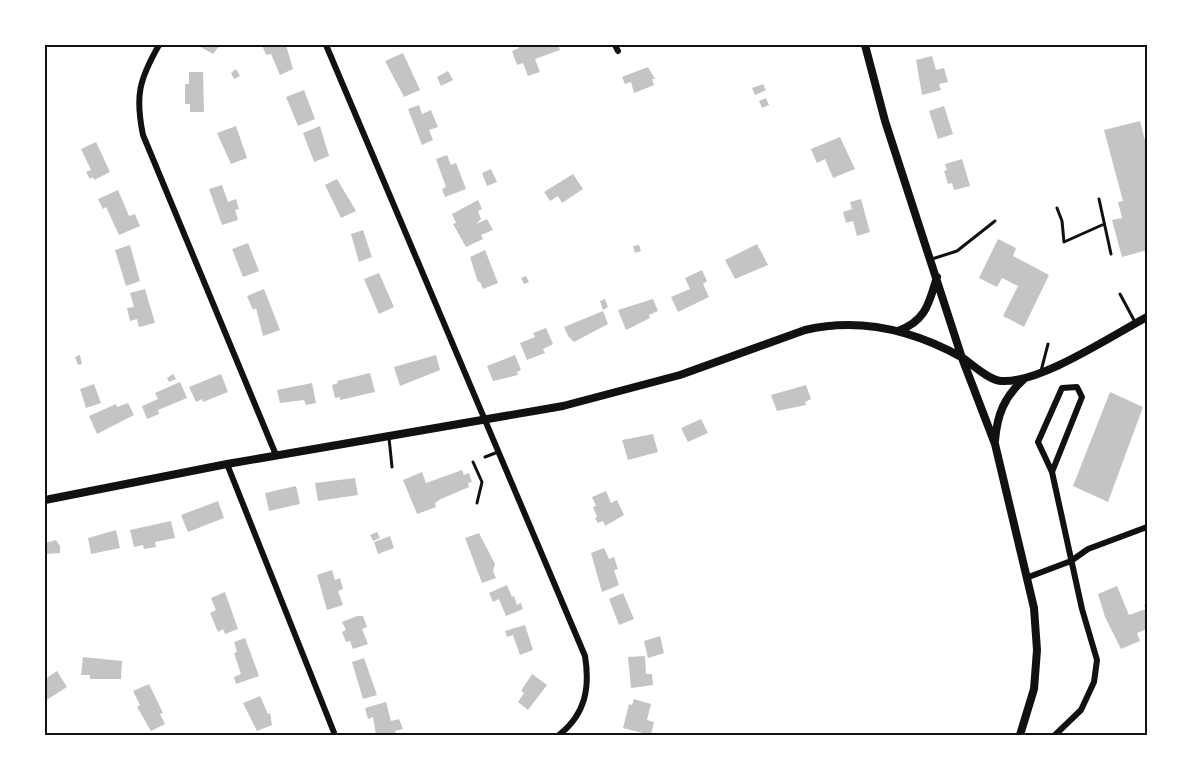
<svg xmlns="http://www.w3.org/2000/svg" width="1192" height="780" font-family="Jost,sans-serif">
<style>
.building{fill:#c4c4c4}
.lines{fill:none;stroke-linecap:round;stroke-linejoin:round}
.service{stroke:#111;stroke-width:3}
.minor{stroke:#111;stroke-width:6}
.tertiary{stroke:#111;stroke-width:8}
.neatline{fill:none;stroke:#111;stroke-width:2}
</style>
<rect width="100%" height="100%" fill="#fff"/>
<path class="building" d="M197,45H220L213,54Z
M262,45H286L293,69L280,75L271,54L266,55Z
M517,45H558L560,50L535,59L540,72L528,76L523,63L517,65L512,51L519,48Z
M403,53L420,90L404,97L385,61Z
M932,56L936,70L944,68L948,82L939,84L941,90L922,95L916,60Z
M648,67L655,79H652L654,85L634,93L631,82L625,84L622,77Z
M236,69L240,76L234,79L231,73Z
M448,71L453,80L441,86L437,77Z
M189,72H203L204,112H190V104H185V84H189Z
M763,84L766,90L755,95L752,88Z
M304,90L315,119L298,126L286,97Z
M766,98L769,105L762,108L759,101Z
M419,105L422,114L431,110L438,127L429,130L433,140L422,145L408,109Z
M944,106L953,134L938,139L929,111Z
M1140,121L1147,148V253L1144,251L1122,257L1112,220L1122,218L1118,202L1123,201L1104,130Z
M236,126L247,158L231,164L217,133Z
M320,126L329,156L314,162L303,133Z
M840,137L855,169L833,178L825,159L817,163L811,149Z
M96,142L110,172L94,180L93,177L90,179L86,172L91,170L81,149Z
M447,155L451,165L456,163L466,189L445,197L442,189L446,187L436,159Z
M962,159L970,186L954,190L952,183L948,184L944,171L947,170L945,164Z
M491,169L497,182L487,186L482,173Z
M573,174L583,189L562,203L558,196L550,201L544,192Z
M337,179L356,211L341,218L325,185Z
M222,185L228,202L236,199L239,209L235,210L238,220L222,225L209,189Z
M118,190L129,216L135,214L140,226L119,235L106,207L103,209L98,199Z
M861,199L870,232L857,236L853,221L846,223L843,212L852,209L850,202Z
M478,200L482,209L478,211L481,219L476,224L487,219L493,230L481,235L483,239L466,247L453,224L456,223L452,214Z
M363,230L372,257L359,262L351,234Z
M998,239L1016,248L1013,256L1049,275L1024,327L1003,316L1018,286L1002,278L997,287L979,278Z
M248,243L259,271L243,277L232,249Z
M757,244L768,265L735,279L725,260Z
M130,245L140,281L126,286L115,250Z
M639,245L641,251L635,253L633,246Z
M485,250L498,283L483,289L480,282H478L470,257Z
M702,270L707,281L703,284L709,297L678,312L671,297L690,289L685,278Z
M379,273L394,307L379,314L364,279Z
M526,276L529,282L524,284L521,278Z
M145,289L155,323L139,327L137,319L130,321L127,308L134,307L130,293Z
M264,289L280,330L263,336L256,308L253,310L247,296Z
M605,299L608,307L603,310L600,301Z
M653,299L658,311L649,315L650,318L626,330L618,310Z
M603,311L608,324L574,342L568,336L564,327Z
M546,328L553,344L543,349L545,353L527,360L520,343L535,337L533,333Z
M80,355L82,364L78,365L75,357Z
M436,355L440,370L400,386L394,367Z
M515,355L521,370L517,372L518,375L493,381L487,366Z
M370,373L375,392L340,400V397L335,398L332,385L338,383L337,381Z
M173,374L176,379L169,382L167,378Z
M221,374L228,392L203,402L202,399L196,402L189,387Z
M180,382L187,398L158,410L159,414L147,419L142,406L158,399L155,393Z
M312,383L316,403L306,405L304,400L280,403L277,390Z
M94,384L101,403L86,408L80,389Z
M806,385L811,399L805,402L806,405L777,411L771,395Z
M1110,392L1143,407L1108,502L1073,486Z
M128,403L134,415L97,434L89,416L116,404L117,407Z
M701,419L708,433L688,442L681,428Z
M653,434L658,452L628,460L622,440Z
M462,470L464,475L469,473L472,482L468,483L469,487L441,499L435,503L436,507L417,514L403,480L422,472L426,483Z
M355,478L358,495L318,501L315,483Z
M296,486L300,504L269,511L265,493Z
M606,491L611,503L617,500L624,515L605,526L603,521L598,523L595,518L597,517L593,507L596,506L592,497Z
M218,501L224,518L188,532L181,515Z
M171,521L175,538L155,542L156,547L144,549L143,545L134,547L130,530Z
M116,530L120,548L91,554L88,538Z
M377,532L380,538L373,541L370,535Z
M479,533L495,564L493,571L496,578L482,583L465,538Z
M390,536L394,548L378,554L374,542Z
M56,540L60,546V553L45,554V543Z
M604,548L609,559L614,557L618,569L614,570L619,585L602,592L591,553Z
M332,570L335,580L340,578L343,589L338,591L343,605L327,610L317,575Z
M507,585L512,597L514,596L517,605L521,603L523,609L506,616L499,599L493,602L489,593Z
M1117,586L1129,615L1146,609L1144,605L1147,604V629L1137,633L1140,641L1121,649L1105,617L1098,594Z
M225,592L238,629L225,634L223,629L218,632L210,613L216,610L211,598Z
M623,593L634,619L619,625L609,599Z
M357,616H363L367,627L362,629L368,644L353,649L350,641L346,642L342,632L346,630L342,622Z
M525,625L533,650L520,655L513,635L507,637L505,631Z
M660,636L664,653L648,658L644,641Z
M245,638L259,676L236,684L234,677L241,674L234,653L237,652L234,642Z
M645,656L646,674H652L653,685L631,688L628,657Z
M83,657L122,661L121,679H90V675H81Z
M364,658L377,695L363,699L352,662Z
M57,671L67,687L45,701V679Z
M532,674L547,685L528,710L518,702L524,693L521,691Z
M149,684L163,713L160,714L165,724L151,731L137,707L140,705L133,691Z
M260,696L268,714L270,713L272,725L257,731L243,703Z
M634,699L651,704L647,720L654,722L651,735L623,728L629,704L632,705Z
M386,702L391,721L399,719L403,729L395,731L396,735H376L373,717L368,719L365,708Z"/>
<g class="lines">
<path class="service" d="M1099,199L1111,254
M1057,208L1062,221L1064,242L1102,225
M932,259L957,251L995,221
M1120,294L1135,322
M1041,371L1048,344
M389,438L392,467
M485,457L498,452
M473,462L482,482L477,503"/>
<path class="minor" d="M159,45C139,80 135,96 143,135L276,455
M326,45L585,656C590,687 586,714 559,735
M615,45L618,51
M227,464L335,735
M1052,472L1082,397L1077,387L1062,388L1038,442L1052,472L1082,609L1097,660L1094,682L1081,710L1055,735
M1026,578L1071,561L1088,549L1147,527"/>
<path class="tertiary" d="M865,45L885,121L962,358L995,444L1034,608L1037,650L1034,689L1020,735
M898,331C926,321 929,303 937,277
M995,441C997,415 1004,397 1024,379
M45,500L227,464L563,406L680,375L805,330C861,317 913,330 963,358C973,365 990,381 1002,381C1041,383 1111,336 1147,317"/>
</g>
<rect width="1192" height="780" fill="none" stroke="#ffffff" stroke-width="93"/>
<rect x="46" y="46" width="1100" height="688" class="neatline"/>
</svg>
